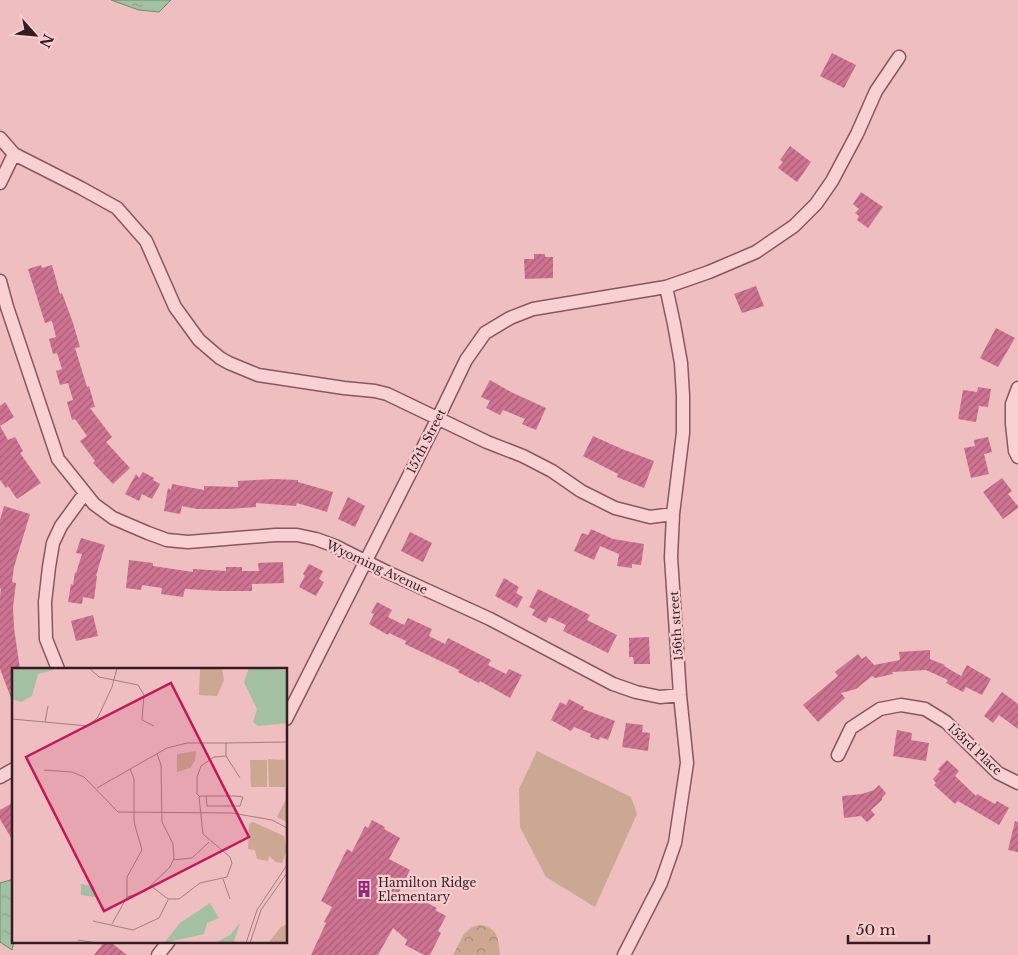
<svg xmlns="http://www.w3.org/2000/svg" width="1018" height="955" font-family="'Libre Baskerville',serif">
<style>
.grass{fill:#cca892}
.park{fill:url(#park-crowns)}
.water{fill:url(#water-ripples);stroke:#698e69}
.building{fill:url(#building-hatch)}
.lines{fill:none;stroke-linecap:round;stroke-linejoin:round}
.minor-casing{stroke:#875761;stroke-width:15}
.minor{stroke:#f9d1d3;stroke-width:12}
.labels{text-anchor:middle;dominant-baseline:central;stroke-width:4.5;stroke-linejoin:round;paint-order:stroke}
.street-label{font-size:12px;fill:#361c22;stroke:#f6cecf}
.poi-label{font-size:12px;fill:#361c22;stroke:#f6cecf;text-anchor:start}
.inset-road{fill:none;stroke:#a47d81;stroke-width:1}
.view{fill:#c2185b;fill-opacity:0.15;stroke:#c2185b;stroke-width:2.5}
.inset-edge{fill:none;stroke:#361c22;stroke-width:2.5}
</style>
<defs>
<pattern id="park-crowns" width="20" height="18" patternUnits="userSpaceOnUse" patternTransform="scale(1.25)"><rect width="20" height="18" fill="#cca892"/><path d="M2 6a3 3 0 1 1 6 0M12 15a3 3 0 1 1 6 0" fill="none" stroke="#a68877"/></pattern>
<pattern id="water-ripples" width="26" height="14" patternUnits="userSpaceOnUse" patternTransform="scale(1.25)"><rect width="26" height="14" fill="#a3c0a2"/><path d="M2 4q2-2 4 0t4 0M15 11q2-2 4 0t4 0" fill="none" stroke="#8da48b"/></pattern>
<pattern id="building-hatch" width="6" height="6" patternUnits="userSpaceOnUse" patternTransform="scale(1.25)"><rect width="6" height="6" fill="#ce7391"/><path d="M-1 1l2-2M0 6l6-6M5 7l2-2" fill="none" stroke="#a85e76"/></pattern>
</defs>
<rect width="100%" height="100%" fill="#eebec0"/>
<path class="grass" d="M537,751L631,797L637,814L595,907L546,877L520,827L519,789Z"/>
<path class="park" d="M480,925C499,928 498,939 500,955H453L464,934L472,927Z"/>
<path class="water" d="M111,0H171L159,12L139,10Z
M14,879V941L12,950L0,942V883Z"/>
<path class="building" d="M832,53L856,65L844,88L820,76Z
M790,146L811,162L797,182L778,168L783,162L780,160Z
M861,192L883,207L868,228L857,220L859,216L855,213L859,209L853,204Z
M534,254H545V257H553V278L525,279L524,259H534Z
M41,265L42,268L52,265L60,294L62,293L73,323L80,347L75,348L87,387L89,386L95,407L90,408L112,437L106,442L130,468L113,484L93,463L95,461L80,441L87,436L75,419L72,420L67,402L73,400L68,383L60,385L56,371L62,369L57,353L53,354L49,339L56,337L52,321L45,323L28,269Z
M756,286L764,306L742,313L734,294Z
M996,328L1015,338L998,367L980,358Z
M490,380L511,392L546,408L536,430L522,424L525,419L503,410L500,415L486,408L490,401L481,397Z
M978,387L991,389L988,407L979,406L976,422L958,419L963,390L977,392Z
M5,402L14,417L0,426L8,440L15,437L23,451L20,453L41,483L17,499L8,486L6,488L0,480V406Z
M593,436L622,449L654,461L644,488L617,477L618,474L583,456Z
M988,437L992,452L984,454L989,474L971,478L964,448L975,446L974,440Z
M143,472L154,478L153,480L160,484L152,499L142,494L139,501L125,494L136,474L139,478Z
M1002,478L1012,491L1008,494L1018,506V508L1003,519L983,492Z
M274,479L298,480V482L333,492L327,512L297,503L296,506L256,503V507L229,509H197L182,506L180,514L164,511L168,488L171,490L172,484L204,490V486L238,487V481Z
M348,497L365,506L355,527L338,519Z
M4,506L30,514L14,567L12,582L16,583L13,607L14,628L20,669H14L13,703L0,669V597L1,589L0,588V520Z
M591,529L613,539L644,544L641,565L632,564V568L617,566L619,554L600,546L594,560L574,551L582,533L588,535Z
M410,532L432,543L423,562L401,551Z
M81,538L105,545L96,576H97L94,599L83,597L82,604L68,602L71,584L73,585L75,572L76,573L82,554L76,553Z
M129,560L153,563V566L193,572V569L226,571V567H242V571H259L258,563L283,562L284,583L252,584V591H221L185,589L183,597L161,594L162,588L142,585L141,590L126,588Z
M309,564L323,571L319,579L324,582L316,596L299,587L305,576L303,574Z
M504,578L519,587L516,593L523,597L517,608L495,596Z
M538,589L590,615L587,620L617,635L608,653L563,631L566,625L549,617L546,623L532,615L535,610L529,607Z
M377,602L392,610L388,617L404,625L408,618L432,629L429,636L445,644L448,638L491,660L488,665L506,674L509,669L522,675L510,698L480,681L479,683L458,672L459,670L405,644L406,641L389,633L388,635L369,624L374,614L371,613Z
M93,615L98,636L76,641L71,621Z
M649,637L650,664H634L633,657H629V638Z
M930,650V659L945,665L944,666L961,676L967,665L991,679L982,695L966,687L963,692L946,683L948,680L926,670L892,672L893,674L875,678L872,676L856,689L841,693L845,698L818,722L803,705L838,676L835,672L858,654L862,659L866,656L874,665L900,660L899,652Z
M1002,692L1018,704V729L999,715L993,723L984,716Z
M569,699L584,707L583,709L615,721L608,740L600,737L599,740L590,737L591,734L574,727L571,731L551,720L560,702L566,705Z
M626,723L643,725L642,732L650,733L648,751L622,747Z
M897,730L912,733L911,740L929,743L926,761L893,756Z
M947,760L959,771L955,776L976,796L977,794L995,804L997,801L1009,808L999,825L958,801L955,804L934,785L936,783L933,779L940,771L938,769Z
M879,785L886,793L882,798V800L871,810L875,815L867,822L861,816L844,818L842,796L862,794L874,790Z
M14,802V843L0,819V810Z
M372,820L385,827L384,829L400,838L389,859L410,870L398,894L414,902L416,897L437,908L435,910L446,916L438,931L441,933L430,955H424L405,945L407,940L393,928L378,955H311L326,923L324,922L332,907L321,901L347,849L352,852L365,826L368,828Z
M1015,821L1018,822V852L1008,850Z
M105,941H109L127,955H94Z"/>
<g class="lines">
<g class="minor-casing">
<path id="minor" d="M0,138L14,154L81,188L117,208L146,241L175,307L199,340L220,358L229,363L258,375L344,388L375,391L387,394L487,442L523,456L552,471L581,491L615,508L650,517L673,514
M0,183L14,154
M0,281L7,307L58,459L94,504L113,518L148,533L167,540L188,542L275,535H297L316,539L335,546L387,572L490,619L613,684L636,692L660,697L680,695
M1018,388L1012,404V424L1015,451L1018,457
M58,669L46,639L45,602L49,567L53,543L61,526L85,493
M286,719L438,418L466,360L485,333L510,318L533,309L666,287L709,272L756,252L794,226L816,204L832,181L857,134L876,91L899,57
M838,755L851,728L880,709L901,705L925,709L946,722L998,773L1018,783
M0,777L14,769
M158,955L169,941
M624,955L661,883L675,843L687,763L680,695L671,557L673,514L683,433V396L681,363L674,324L666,287"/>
</g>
<use href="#minor" class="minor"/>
</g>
<defs>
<g id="building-bare" transform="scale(1.35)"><path d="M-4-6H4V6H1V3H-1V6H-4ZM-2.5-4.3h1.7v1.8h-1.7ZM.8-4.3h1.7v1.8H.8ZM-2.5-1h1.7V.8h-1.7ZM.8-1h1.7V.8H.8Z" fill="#97267b" stroke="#f6cecf" stroke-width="2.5" paint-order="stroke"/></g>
</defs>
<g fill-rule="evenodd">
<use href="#building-bare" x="364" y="889"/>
</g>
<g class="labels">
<g class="street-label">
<text transform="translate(426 441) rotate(-63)">157th Street</text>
<text transform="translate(377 567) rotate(25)">Wyoming Avenue</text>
<text transform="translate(676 626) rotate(-94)">156th street</text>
<text transform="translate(975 749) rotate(43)">153rd Place</text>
</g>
<g class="poi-label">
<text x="378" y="882">Hamilton Ridge<tspan x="378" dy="14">Elementary</tspan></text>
</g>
</g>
<g transform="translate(12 668)">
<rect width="275" height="275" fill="#eebec0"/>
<path d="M184,83L183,93L178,100L165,104V86ZM256,91L273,92V119H257ZM238,92H255V119H239ZM275,129V154L265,149Z" fill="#cca892"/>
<path d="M241,154L272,168L275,182L270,195L264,194L257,188L256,193L245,191L243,182L236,181L237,156Z" fill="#cca892"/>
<path d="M188,0L210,1L212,12L205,28L187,27ZM275,256V275H256L269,259Z" fill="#cca892"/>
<path d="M0,0H42V2L26,6L20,28L9,34L0,31ZM237,0L275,2V55L246,58L241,54L245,41L232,14ZM69,216L82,218L83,229L69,227ZM198,235L207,250L195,255L192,266L152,275L168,255ZM228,255L222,274L203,275L218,267Z" fill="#a3c0a2"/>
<path class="inset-road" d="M77,0L87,9L126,17L132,27L130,52L142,58M0,51L76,58L86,49L100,19L105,0M33,54L36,38M32,102L60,104L72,109L106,144L220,145L260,152L275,160M228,110L214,88V75L275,74M85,120L155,80L175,75H214M194,128L195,138H228L231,129L223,128H189L187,129L191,166L218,189L220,195M188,129L185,126V109L189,98L202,89L214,88M161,192L180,190L197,174M211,211L218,231M139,218L156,231H167L188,215L215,209L220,195M115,229L133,223L158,199L162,190L161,176L150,154L149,97L145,86M81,253L121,262L147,250L156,232M100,256L115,229V209L130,182L122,154V111L118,101M66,272L85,275M234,275L245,242L275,197M238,275L249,242L275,205"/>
<path class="view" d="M159,15L237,169L92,243L14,89Z"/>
<rect width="275" height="275" class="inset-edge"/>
</g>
<g transform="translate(35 35) rotate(117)" stroke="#f6cecf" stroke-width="4" paint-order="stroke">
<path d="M0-4L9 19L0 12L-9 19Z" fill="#361c22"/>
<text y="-8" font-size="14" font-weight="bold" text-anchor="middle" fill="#361c22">N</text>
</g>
<path d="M848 935v8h81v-8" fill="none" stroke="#361c22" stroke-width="2.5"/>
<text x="856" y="935" font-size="15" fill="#361c22" stroke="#f6cecf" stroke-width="4" paint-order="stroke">50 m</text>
</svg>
